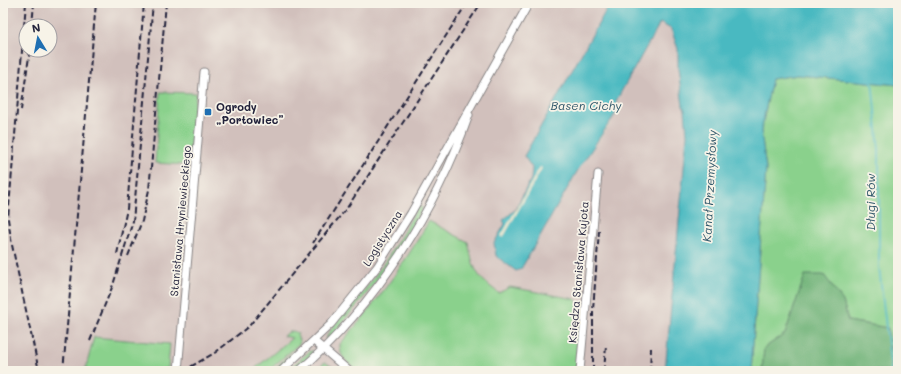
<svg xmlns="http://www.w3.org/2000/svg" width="901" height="374" font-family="Mali,sans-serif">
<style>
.industrial{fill:#d1c0bc;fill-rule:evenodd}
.green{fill:#8ad18c;stroke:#567a64}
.forest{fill:#6fb378;stroke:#486a5a}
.water{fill:#4ab9c1;stroke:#366e7e}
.pier{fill:#eee7cc}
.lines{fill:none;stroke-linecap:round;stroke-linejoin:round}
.stream{stroke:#4ab9c1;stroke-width:2}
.minor-casing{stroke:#888484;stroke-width:9}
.minor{stroke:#fff;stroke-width:7}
.rail{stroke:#22223b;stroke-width:2;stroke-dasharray:6 3;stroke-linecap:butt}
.poi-dot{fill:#1f6fb2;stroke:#f7f3e8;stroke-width:1.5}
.labels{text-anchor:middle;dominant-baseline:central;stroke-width:3.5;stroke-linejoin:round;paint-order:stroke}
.poi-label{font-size:11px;font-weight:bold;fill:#22223b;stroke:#f7f3e8;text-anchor:start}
.street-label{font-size:11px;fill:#22223b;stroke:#f7f3e8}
.water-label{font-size:12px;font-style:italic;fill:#30576a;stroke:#f7f3e8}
</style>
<rect width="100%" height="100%" fill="#f7f3e8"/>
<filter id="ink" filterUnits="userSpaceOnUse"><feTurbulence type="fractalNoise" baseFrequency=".025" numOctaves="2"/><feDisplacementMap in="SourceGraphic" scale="8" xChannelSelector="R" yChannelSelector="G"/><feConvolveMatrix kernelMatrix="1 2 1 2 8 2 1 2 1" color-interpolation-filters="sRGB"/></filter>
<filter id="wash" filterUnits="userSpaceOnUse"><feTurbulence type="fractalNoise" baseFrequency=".012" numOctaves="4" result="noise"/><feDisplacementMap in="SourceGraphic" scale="16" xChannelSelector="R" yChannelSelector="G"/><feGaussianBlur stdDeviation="0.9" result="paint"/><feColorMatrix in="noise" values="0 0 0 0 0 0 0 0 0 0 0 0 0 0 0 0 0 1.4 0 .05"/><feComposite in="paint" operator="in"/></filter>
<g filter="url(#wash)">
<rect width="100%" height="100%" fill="#eee7cc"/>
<path class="industrial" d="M3,3H610L524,156L532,168L531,179L515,210L504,218L505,224L494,243L521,269L578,170L610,124L616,101L660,23L671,29L678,49V69L683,106L685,110L687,135L665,371H3ZM26,26H50V50H26Z"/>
<path class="green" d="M798,75L898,85V371H892L888,328L848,321L843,301L805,276L785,334L764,348L762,371H751L766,169L761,131L772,79Z
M160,92L196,93L191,143L186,165L155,163Z
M450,151L439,179L435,177Z
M418,206L423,208C400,247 377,284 347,317C341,325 334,335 326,339C329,327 360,296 369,284C388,259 403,233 418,206Z
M429,221L468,242C474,270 475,276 499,293L510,287L575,299L582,307L576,371H358C348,363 339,358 340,344C374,306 403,266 429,221Z
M293,331L298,333L297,335L300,343L268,371H252L292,338L283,336L289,332Z
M94,337L170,344L168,368L157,371H85Z
M301,345L293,356L276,371H272Z
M310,351H313L312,354L293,371H286Z
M325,362L339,371H314Z"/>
<path class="forest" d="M805,275H824L843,301L848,321L888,328L892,371H762L764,348L785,334Z"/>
<path class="water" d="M610,3H898V85L798,75L772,79L761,131L766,169L751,371H665L687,135L685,110L683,106L678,69V49L671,29L660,23L616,101L618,110L578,170L521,269L516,271L496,256L494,243L505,224L503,220L515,210L531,179L532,168L524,156Z"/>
<path class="pier" d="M540,167L542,168L503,238L501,236Z"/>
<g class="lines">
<path class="stream" d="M872,81L879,149V267L891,371"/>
</g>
</g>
<g filter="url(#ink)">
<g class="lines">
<g class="minor-casing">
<path id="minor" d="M314,341L349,371
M178,371L204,72
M281,371L331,324L377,267L411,213L529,3
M299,371C375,306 436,210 469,115
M580,371L598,174"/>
</g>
<use href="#minor" class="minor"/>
<path class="rail" d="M26,3L8,219L12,245L39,371
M32,26L34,3
M21,110L30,50
M313,243L467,3
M117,254L127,209L144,3
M128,256L142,221L149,190L166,3
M90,341L113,285L133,221L153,3
M63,371L96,3
M183,371L216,352L249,326L347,208L481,3
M593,371V310L599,231
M604,371L606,346
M650,371L651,348"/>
</g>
</g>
<rect class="poi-dot" x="204" y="108" width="8" height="8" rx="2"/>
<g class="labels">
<g class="poi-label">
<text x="216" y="106">Ogrody<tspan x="216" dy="13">„Portowiec”</tspan></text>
</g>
<g class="street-label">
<text transform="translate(180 221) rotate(-85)">Stanisława Hryniewieckiego</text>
<text transform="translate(382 238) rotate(-58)">Logistyczna</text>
<text transform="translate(578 272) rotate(-85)">Księdza Stanisława Kujota</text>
</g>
<g class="water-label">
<text x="586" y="105">Basen Cichy</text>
<text transform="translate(709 186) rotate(-87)">Kanał Przemysłowy</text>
<text transform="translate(870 202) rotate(-90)">Długi Rów</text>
</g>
</g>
<rect width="901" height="374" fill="none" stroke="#f7f3e8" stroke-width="16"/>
<g transform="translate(38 38) rotate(350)"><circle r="19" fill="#f7f3e8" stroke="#a29fa3"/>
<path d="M0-3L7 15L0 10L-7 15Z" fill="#1f6fb2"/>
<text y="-6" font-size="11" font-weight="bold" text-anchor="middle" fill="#22223b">N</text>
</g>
</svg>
